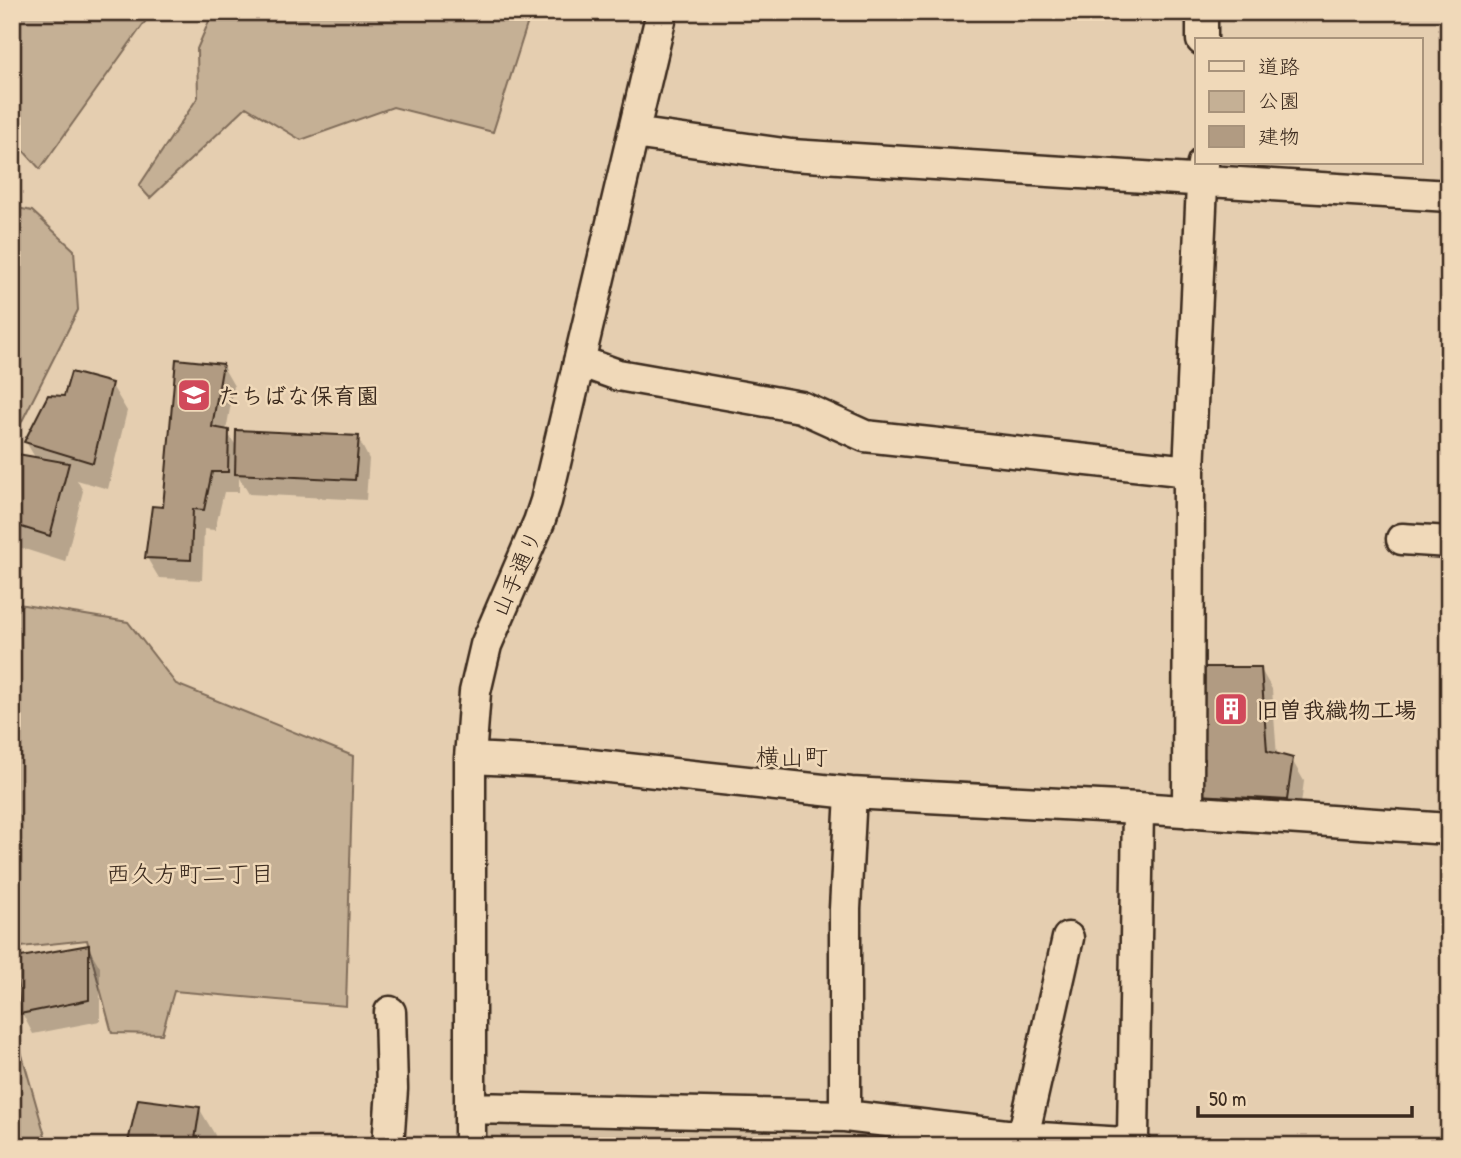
<svg xmlns="http://www.w3.org/2000/svg" width="1461" height="1158" font-family="'Patrick Hand','Klee One',sans-serif">
<style>
.built{fill:#d5bfa2}
.green{fill:#c5b095;stroke:#806d5a;stroke-width:2}
.shadow{fill:#0003}
.building{fill:#b19b82;stroke:#3b2a1e;stroke-width:2}
.lines{fill:none;stroke-linecap:round;stroke-linejoin:round}
.minor-casing{stroke:#3b2a1e;stroke-width:35}
.minor{stroke:#f0d9b9;stroke-width:30}
.labels{text-anchor:middle;dominant-baseline:central;stroke-width:5;stroke-linejoin:round;paint-order:stroke}
.poi-label{font-size:23px;font-weight:bold;fill:#3b2a1e;stroke:#f0d9b9;text-anchor:start}
.street-label{font-size:23px;fill:#3b2a1e;stroke:#f0d9b9}
.neighbourhood-label{font-size:24px;fill:#3b2a1e;stroke:#f0d9b9}
</style>
<rect width="100%" height="100%" fill="#e5ceb0"/>
<filter id="ink" filterUnits="userSpaceOnUse"><feTurbulence type="fractalNoise" baseFrequency=".0143" numOctaves="2"/><feDisplacementMap in="SourceGraphic" scale="14" xChannelSelector="R" yChannelSelector="G"/><feConvolveMatrix kernelMatrix="1 2 1 2 8 2 1 2 1" color-interpolation-filters="sRGB"/></filter>
<g filter="url(#ink)">
<path class="built" d="M483,1120L851,1126L981,1146H480Z"/>
<path class="green" d="M12,12H152L40,169L12,138Z
M213,12H531L493,132L393,107L301,140L246,107L150,198L139,186L198,97L197,49Z
M12,207L32,211L74,250L78,310L21,423L12,428Z
M12,603L128,622L176,684L353,756L346,1006L174,991L162,1034L112,1033L87,940L12,948Z
M12,1020L48,1146H12Z"/>
<path class="shadow" d="M222,365L234,386L226,431L237,447L358,438L369,459L366,500L249,494L239,477V492H224L215,530L204,529L202,580L159,578L147,558Z
M111,384L127,411L108,489L77,480L83,491L65,562L12,545V454L36,459L26,442L66,398Z
M1260,668L1272,689L1277,756L1292,760L1304,781L1299,820L1210,815L1199,794Z
M88,947L100,967V1021L33,1034L22,1013Z
M199,1108L215,1135L213,1146H129Z"/>
<path class="building" d="M176,359L223,364L212,427L229,430L228,472H212L204,510L193,509L191,560L145,558L152,506L163,507Z
M71,372L112,383L93,463L24,442L48,395L64,396Z
M236,430L359,436L355,480L235,474Z
M12,453L69,463L50,536L12,524Z
M1197,667H1261L1267,751L1293,758L1287,800L1197,795Z
M89,945V1000L20,1014L15,958Z
M138,1099L200,1107L194,1146H127Z"/>
<g class="lines">
<g class="minor-casing">
<path id="minor" d="M1202,12V40
M633,133L791,155L1449,196
M579,361L618,375L801,407L865,436L1189,471
M1402,539L1449,542
M470,758L572,763L851,793L1138,808L1449,829
M1188,812L1189,471L1203,163
M471,1108L845,1116L1023,1137L1125,1143L1133,1138L1138,808
M845,1116V909L851,793
M388,1146L392,1089L390,1012
M470,1146V758L475,692L486,645L539,522L546,501L662,12
M1024,1146L1023,1137L1068,938"/>
</g>
<use href="#minor" class="minor"/>
</g>
</g>
<defs>
<g id="school-square" transform="scale(1.75)"><rect x="-9" y="-9" width="18" height="18" rx="4" fill="#d1495b" stroke="#f0d9b9"/><path d="M0-5L7-2L0 1L-7-2ZM-4 1L0 2.5L4 1V4Q0 6-4 4Z" fill="#fff"/></g>
<g id="building-square" transform="scale(1.75)"><rect x="-9" y="-9" width="18" height="18" rx="4" fill="#d1495b" stroke="#f0d9b9"/><path d="M-4-6H4V6H1V3H-1V6H-4ZM-2.5-4.3h1.7v1.8h-1.7ZM.8-4.3h1.7v1.8H.8ZM-2.5-1h1.7V.8h-1.7ZM.8-1h1.7V.8H.8Z" fill="#fff"/></g>
</defs>
<g fill-rule="evenodd">
<use href="#school-square" x="194" y="395"/>
<use href="#building-square" x="1231" y="709"/>
</g>
<g class="labels">
<g class="poi-label">
<text x="218" y="395">たちばな保育園</text>
<text x="1256" y="709">旧曽我織物工場</text>
</g>
<g class="street-label">
<text transform="translate(516 573) rotate(-66)">山手通り</text>
</g>
<g class="neighbourhood-label">
<text x="792" y="756">横山町</text>
<text x="190" y="873">西久方町二丁目</text>
</g>
</g>
<rect width="1461" height="1158" fill="none" stroke="#f0d9b9" stroke-width="42"/>
<rect x="21" y="21" width="1419" height="1116" fill="none" stroke="#3b2a1e" stroke-width="2.5" filter="url(#ink)"/>
<rect x="1195" y="38" width="228" height="126" fill="#f0d9b9" stroke="#a8937b" stroke-width="2"/>
<rect x="1209" y="61" width="35" height="10" fill="#f0d9b9" stroke="#a8937b" stroke-width="2"/>
<text x="1258" y="74" font-size="21" fill="#3b2a1e">道路</text>
<rect x="1209" y="91" width="35" height="21" fill="#c5b095" stroke="#a8937b" stroke-width="2"/>
<text x="1258" y="108" font-size="21" fill="#3b2a1e">公園</text>
<rect x="1209" y="126" width="35" height="21" fill="#b19b82" stroke="#a8937b" stroke-width="2"/>
<text x="1258" y="144" font-size="21" fill="#3b2a1e">建物</text>
<path d="M1198 1106v10h214v-10" fill="none" stroke="#3b2a1e" stroke-width="3.5"/>
<text x="1209" y="1106" font-size="21" fill="#3b2a1e" stroke="#f0d9b9" stroke-width="5" paint-order="stroke">50 m</text>
</svg>
